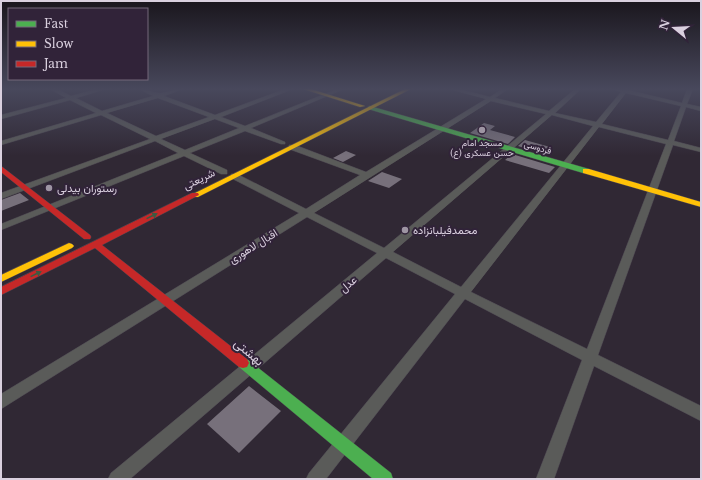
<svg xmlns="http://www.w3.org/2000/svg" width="702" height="480" font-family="'Libre Baskerville',Vazirmatn,serif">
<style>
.building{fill:#77707b}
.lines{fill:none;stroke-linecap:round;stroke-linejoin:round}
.street-casing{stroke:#4a444f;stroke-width:1}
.fast-casing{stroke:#4a444f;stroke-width:1}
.slow-casing{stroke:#4a444f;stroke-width:1}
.jam-casing{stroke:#4a444f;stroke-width:1}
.street{fill:#5a5b59;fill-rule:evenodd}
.fast{fill:#4caf50;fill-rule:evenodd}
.slow{fill:#ffc107;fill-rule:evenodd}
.jam{fill:#c62828;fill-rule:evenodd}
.oneway{fill:#3c5b42}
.poi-dot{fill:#9e95a3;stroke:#312339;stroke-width:1.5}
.labels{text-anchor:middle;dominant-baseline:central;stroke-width:4;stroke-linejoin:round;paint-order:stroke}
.far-poi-label{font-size:9px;fill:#dad0df;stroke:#312339}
.far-street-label{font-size:9px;fill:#dad0df;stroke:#312339}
.street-label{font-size:11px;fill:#dad0df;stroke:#312339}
.poi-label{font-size:11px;fill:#dad0df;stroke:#312339;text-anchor:start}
.near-street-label{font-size:13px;fill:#dad0df;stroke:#312339}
</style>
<rect width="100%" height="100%" fill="#302834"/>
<path class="building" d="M484,123L495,126L490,130L515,137L508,144L470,133Z
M525,140L550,147L543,154L518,146Z
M346,151L356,155L343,162L333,158Z
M512,154L555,167L549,173L505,160Z
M382,172L402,179L389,188L368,181Z
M20,193L29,200L1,211V200Z
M249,386L281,411L239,453L207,424Z"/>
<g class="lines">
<g class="street-casing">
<path id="street" d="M50,89H57L71,96L97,89H106L76,98L102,111L153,96L139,89C146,89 151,92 158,93C162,94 176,89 183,89L164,96L215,115L285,89H293L221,117L245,126L337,89H344L251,128L285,142V144H281L245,131L190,153L227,170V174H221L184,156L1,230V224L178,153L155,141L1,199V193L150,139L101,115L1,145V141L96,113L70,100L1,119V115L66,98ZM158,98L209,117L156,136L107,113ZM215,119L239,128L185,150L161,139Z
M449,89H459L490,97L502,89H508L495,98L549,111L575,89H581L555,113L596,122L621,92L613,89H628V90L682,103L687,89H693L687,104L701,107V111L686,107L674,141L701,148V152L673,145L598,355L701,406V421L594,366L554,479H536L582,360L465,299L326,479H306L309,473L455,294L386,258L130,479H108L111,473L377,253L307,217L1,409V394L299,213L231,178V174H237L306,209L360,175L289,149V145H295L366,172L486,99ZM626,93L681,106L668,140L602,124ZM491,101L546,114L384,248L314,213ZM552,115L593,126L461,287L393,252ZM599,127L666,144L587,349L471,292Z"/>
</g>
<g class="fast-casing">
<path id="fast" d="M370,106L589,169L590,171L586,173H583L368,109V107Z
M243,358L247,359L391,473L393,479H373L239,367L237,363L239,359Z"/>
</g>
<g class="slow-casing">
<path id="slow" d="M303,89H311L365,106L360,107Z
M405,89H411L198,197H192L191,195Z
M583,169H589L701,202V207L583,173Z
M69,243L72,244L74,246L72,248L1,282V275Z"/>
</g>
<g class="jam-casing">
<path id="jam" d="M1,166L90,235L91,237L90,239H84L1,172Z
M192,193H198L199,195L102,245L247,359L249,363L247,367L243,368L239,367L95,248L1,295V287Z"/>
</g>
<use href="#street" class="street"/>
<use href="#fast" class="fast"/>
<use href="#slow" class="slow"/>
<use href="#jam" class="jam"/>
</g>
<defs><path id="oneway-solid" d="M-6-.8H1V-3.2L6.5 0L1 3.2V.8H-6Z"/></defs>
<g class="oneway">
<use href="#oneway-solid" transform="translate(152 216) rotate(-26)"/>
<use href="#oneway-solid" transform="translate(36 274) rotate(-26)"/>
</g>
<linearGradient id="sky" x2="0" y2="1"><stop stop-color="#1a161d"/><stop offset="0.57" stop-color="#48485c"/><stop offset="1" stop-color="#48485c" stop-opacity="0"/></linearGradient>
<rect width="702" height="156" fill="url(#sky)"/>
<g class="poi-dot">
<circle cx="482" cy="130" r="4"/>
<circle cx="49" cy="188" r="4"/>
<circle cx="405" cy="230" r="4"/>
</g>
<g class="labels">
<g class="far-poi-label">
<text x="482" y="142">مسجد امام<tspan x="482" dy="10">حسن عسکری (ع)</tspan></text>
</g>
<g class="far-street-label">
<text transform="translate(538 147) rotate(16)">فردوسی</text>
</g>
<g class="street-label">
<text transform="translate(199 179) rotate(-26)">شریعتی</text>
<text transform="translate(253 246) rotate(-32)">اقبال لاهوری</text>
<text transform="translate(348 284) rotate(-40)">عدل</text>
</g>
<g class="poi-label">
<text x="57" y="188">رستوران بیدلی</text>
<text x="413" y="230">محمدفيلبانزاده</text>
</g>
<g class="near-street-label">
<text transform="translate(249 352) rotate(40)">بهشتی</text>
</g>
</g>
<rect width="702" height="480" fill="none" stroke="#dad0df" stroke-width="4"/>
<rect x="8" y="8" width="140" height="72" fill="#312339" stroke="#75687b"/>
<rect x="16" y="21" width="20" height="6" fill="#4caf50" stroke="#75687b"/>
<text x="44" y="28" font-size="12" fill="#dad0df">Fast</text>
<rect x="16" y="41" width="20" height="6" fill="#ffc107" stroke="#75687b"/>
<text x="44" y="48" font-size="12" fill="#dad0df">Slow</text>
<rect x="16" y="61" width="20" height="6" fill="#c62828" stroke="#75687b"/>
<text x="44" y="68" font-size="12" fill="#dad0df">Jam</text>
<g transform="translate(674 28) rotate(288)" stroke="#312339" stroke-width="3" paint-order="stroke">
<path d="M0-3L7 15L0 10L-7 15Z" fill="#dad0df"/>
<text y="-6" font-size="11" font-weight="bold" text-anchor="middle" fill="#dad0df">N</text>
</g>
</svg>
